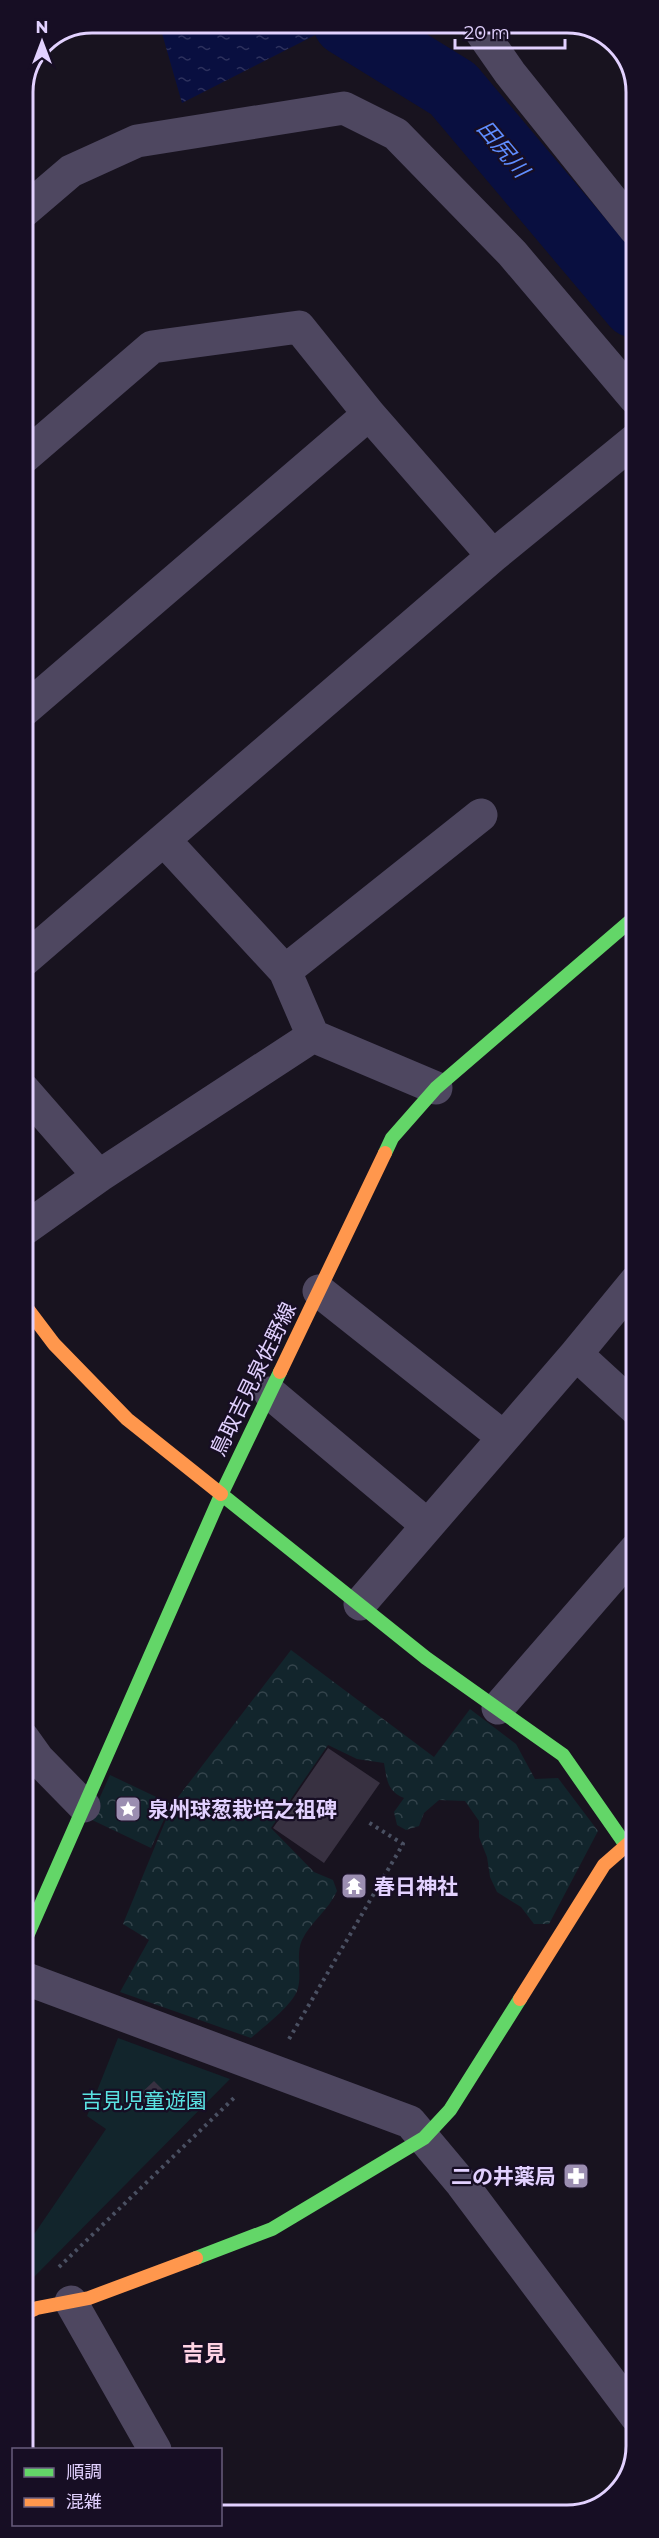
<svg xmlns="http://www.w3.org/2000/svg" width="659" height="2538" font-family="Montserrat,'Noto Sans JP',sans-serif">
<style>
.forest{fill:url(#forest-crowns)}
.park{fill:#12252c}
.water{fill:url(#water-ripples)}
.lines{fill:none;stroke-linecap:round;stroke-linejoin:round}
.river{stroke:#090f40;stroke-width:66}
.building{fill:#383141}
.path{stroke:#4a5062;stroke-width:4;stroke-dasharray:3 4.5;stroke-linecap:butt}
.street{stroke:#4e4760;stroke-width:33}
.fast{stroke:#63d668;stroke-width:14}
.slow{stroke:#ff974d;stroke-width:14}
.labels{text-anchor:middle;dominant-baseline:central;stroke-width:4.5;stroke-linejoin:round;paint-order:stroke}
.street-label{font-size:21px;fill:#e2d1ff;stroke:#170e24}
.poi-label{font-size:21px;font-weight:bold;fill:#e2d1ff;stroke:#170e24;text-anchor:start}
.park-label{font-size:21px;fill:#5ae2e2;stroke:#170e24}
.water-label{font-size:22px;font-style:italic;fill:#5f8dff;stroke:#170e24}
.neighbourhood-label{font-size:22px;font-weight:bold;fill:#ffd3e4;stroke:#170e24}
.rim{fill:none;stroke:#e2d1ff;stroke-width:3}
</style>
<defs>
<pattern id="forest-crowns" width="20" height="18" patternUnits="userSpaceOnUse" patternTransform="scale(1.5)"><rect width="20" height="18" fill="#12252c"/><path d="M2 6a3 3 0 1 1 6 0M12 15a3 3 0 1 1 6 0" fill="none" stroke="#34444c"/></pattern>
<pattern id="water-ripples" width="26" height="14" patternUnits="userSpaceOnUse" patternTransform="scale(1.5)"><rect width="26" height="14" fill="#090f40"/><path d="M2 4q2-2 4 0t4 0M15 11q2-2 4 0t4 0" fill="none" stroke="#2d315d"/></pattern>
</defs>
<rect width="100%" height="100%" fill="#18131f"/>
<path class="forest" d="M291,1650L434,1757L470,1709L516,1744L535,1779L558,1778L598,1831L549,1924H534L521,1907L497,1892L490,1877L487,1857L479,1837V1821L465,1801L439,1800L424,1813L419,1826L406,1830L397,1825L394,1812L404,1798C387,1791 387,1780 384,1763L357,1759L328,1745L271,1828L314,1872L333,1880L337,1891C328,1911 311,1921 302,1940C295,1955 303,1976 297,1991C291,2006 264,2027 251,2038L120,1992L149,1940L123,1924L172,1805Z
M110,1775L171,1804L151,1848L90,1819Z"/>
<path class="park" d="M118,2038L230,2079L32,2279L24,2268V2249L106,2129L87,2116Z"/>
<path class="water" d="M159,23H339L182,103Z"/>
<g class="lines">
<path class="river" d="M346,23L453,89L635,305"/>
</g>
<path class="building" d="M328,1748L380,1783L324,1863L273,1828Z
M154,2081L169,2096L154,2112L138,2096Z"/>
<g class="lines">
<path class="path" d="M289,2039L403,1844L368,1822
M59,2267L237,2095"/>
<path class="street" d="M475,23L510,73L635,229
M23,212L71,171L137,141L344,108L396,134L512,253L635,398
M23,458L152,347L299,327L369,414L493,556
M23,711L369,414
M164,840L285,971L313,1036
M23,961L493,556L635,440
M285,971L481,815
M23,1089L99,1176
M23,1230L99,1176L313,1036L436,1088
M319,1291L502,1436
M576,1354L636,1281
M270,1393L427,1525
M360,1604L576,1354L636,1409
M498,1708L636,1549
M23,1738L38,1759L84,1806
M24,1978L410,2122L462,2184L636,2416
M71,2302L155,2450"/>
<path class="fast" d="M385,1153L392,1138L436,1088L636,916
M221,1494L426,1658L563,1755L625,1844
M24,1943L221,1495L280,1372
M196,2258L272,2229L424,2138L450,2110L520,1999"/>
<path class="slow" d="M23,1303L54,1344L127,1419L221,1494
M280,1372L385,1153
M520,1999L604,1865L636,1837
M24,2314L37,2308L89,2298L196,2258"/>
</g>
<defs>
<g id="sight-square" transform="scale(1.35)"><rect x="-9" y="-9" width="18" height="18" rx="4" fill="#9b8eb1" stroke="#170e24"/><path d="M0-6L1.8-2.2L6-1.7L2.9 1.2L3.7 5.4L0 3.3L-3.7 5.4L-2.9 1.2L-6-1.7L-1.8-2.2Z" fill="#fff"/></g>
<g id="temple-square" transform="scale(1.35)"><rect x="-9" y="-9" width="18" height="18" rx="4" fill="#9b8eb1" stroke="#170e24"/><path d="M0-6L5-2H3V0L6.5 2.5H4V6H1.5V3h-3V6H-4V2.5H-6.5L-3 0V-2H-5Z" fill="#fff"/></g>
<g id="pharmacy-square" transform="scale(1.35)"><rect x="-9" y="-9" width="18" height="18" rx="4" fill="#9b8eb1" stroke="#170e24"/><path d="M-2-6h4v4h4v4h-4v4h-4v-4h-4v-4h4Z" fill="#fff"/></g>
</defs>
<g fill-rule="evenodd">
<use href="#sight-square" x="128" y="1809"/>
<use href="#temple-square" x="354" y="1886"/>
<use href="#pharmacy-square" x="576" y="2176"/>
</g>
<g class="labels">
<g class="street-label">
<text transform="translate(253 1379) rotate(-64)">鳥取吉見泉佐野線</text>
</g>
<g class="poi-label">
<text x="148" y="1809">泉州球葱栽培之祖碑</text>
<text x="374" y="1886">春日神社</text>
<text x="556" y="2176" text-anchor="end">二の井薬局</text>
</g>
<g class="park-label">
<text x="144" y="2100">吉見児童遊園</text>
</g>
<g class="water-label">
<text transform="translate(503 149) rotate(50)">田尻川</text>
</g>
<g class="neighbourhood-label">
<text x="204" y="2353">吉見</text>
</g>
</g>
<path d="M0 0H659V2538H0ZM92 33H567A59 59 0 0 1 626 92V2446A59 59 0 0 1 567 2505H92A59 59 0 0 1 33 2446V92A59 59 0 0 1 92 33Z" fill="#170e24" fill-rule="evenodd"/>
<path class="rim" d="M92 33H567A59 59 0 0 1 626 92V2446A59 59 0 0 1 567 2505H92A59 59 0 0 1 33 2446V92A59 59 0 0 1 92 33Z"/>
<rect x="12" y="2448" width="210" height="78" fill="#170e24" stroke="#685c7c" stroke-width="1.5"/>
<rect x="24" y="2468" width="30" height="9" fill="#63d668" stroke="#685c7c" stroke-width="1.5"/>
<text x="66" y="2478" font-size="18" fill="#e2d1ff">順調</text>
<rect x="24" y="2498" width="30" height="9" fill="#ff974d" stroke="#685c7c" stroke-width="1.5"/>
<text x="66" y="2508" font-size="18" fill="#e2d1ff">混雑</text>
<g transform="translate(42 42)" stroke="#170e24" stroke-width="4.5" paint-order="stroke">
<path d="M0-4.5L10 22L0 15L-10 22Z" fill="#e2d1ff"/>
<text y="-9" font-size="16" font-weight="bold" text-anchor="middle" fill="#e2d1ff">N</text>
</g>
<path d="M455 39v9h110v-9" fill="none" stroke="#e2d1ff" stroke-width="3"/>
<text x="464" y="39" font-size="18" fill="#e2d1ff" stroke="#170e24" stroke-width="4.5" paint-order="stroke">20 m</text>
</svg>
